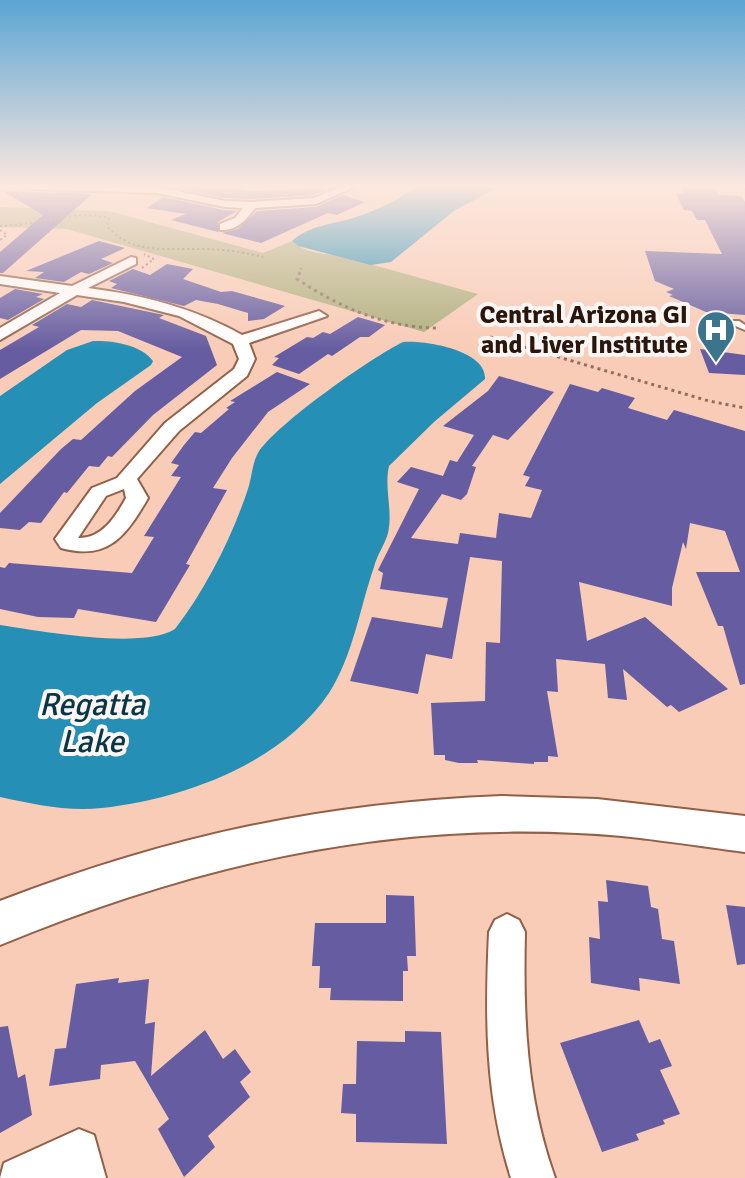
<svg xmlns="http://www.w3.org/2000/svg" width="745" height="1178" font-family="Signika,sans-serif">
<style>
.green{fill:#aeae7c}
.water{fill:#258fb6}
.building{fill:#655ca1}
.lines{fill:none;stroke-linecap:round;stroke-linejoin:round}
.service-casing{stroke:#906048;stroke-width:4}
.minor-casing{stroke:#906048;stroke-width:4}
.tertiary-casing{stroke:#906048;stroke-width:4}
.path-far1{stroke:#8e6f60;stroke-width:2;stroke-dasharray:2 3;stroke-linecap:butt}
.path{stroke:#8e6f60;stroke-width:3;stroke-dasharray:3 4;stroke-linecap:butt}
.service{fill:#fff;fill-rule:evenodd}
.minor{fill:#fff;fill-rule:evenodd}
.tertiary{fill:#fff;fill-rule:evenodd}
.labels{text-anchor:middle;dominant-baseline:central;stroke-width:8;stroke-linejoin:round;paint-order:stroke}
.far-poi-label{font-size:26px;font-weight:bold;fill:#29160c;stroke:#fcf7f4;text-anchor:end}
.water-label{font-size:32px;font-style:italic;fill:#093647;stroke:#fcf7f4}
</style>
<rect width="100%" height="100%" fill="#f8ccb7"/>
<path class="green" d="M0,207L109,211L263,253L292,241C303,252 321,254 337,255L478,294L424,332L67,229L0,227Z"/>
<path class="water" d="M418,186H501L455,210L391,262L371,265L298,246L292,241C309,225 335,224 356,217C378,210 399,199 418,186Z
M93,341C112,340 142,345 153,361L151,365L97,403L0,484V396L67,350Z
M403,342C424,340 487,350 485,379L434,422L389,466C384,488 393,511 388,533C385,544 377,555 374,567C360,607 353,656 329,693C281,764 183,799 102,808C68,812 33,804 0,797V625C40,631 142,650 175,629C206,589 232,537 248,489C252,477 252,464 258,453C275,425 372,357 403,342Z"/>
<path class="building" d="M179,186H233L247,191L287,190L314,186L326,190L313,195L252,199L225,198L176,188Z
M679,186H714L719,195L741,196L745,202V315L706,312L669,296L673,295L666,292L674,289L655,281L645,251L722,254L705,220H697L692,211L684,210L676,194L683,193Z
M3,191L88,194L91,195L3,273H0V252L43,215Z
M343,195L365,202L337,215L328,213L261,243L222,233L238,229L257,211L316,207Z
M163,197L224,210L237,211L218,222V232L171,220L186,214L147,208Z
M99,241L125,248L101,259L113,263L89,274L81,272L64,282L35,278L44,272L26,271Z
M167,264L193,269L183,279L221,292L232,291L285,306L264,319L248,321V313L218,304L196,300L184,306L111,288L117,284L109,281L133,269L150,275Z
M15,289L43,294L36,297L44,299L8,320L0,318V298Z
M92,300L164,315L159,318L206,336L217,365L153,415L112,457L108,456L99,467L89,466L67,493L64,492L41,523L29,522L20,530L0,528V513L61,449L73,439L81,440L135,391L182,357L118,331L81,330L0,379V350L39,327L32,325L67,304L81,307Z
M358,317L385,325L369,337H360L332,356L328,354L299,374L272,365L279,358L274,357L307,337L313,338L323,332L330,334Z
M700,349L745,355V375L709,373Z
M277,372L310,384L268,412L232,458L213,488L227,490L186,564L190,565L156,622L78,609L74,618L38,617L0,609V567L5,568L9,563L132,573L154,537L144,536L181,477L171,476L179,465L171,463L184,445L195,432L201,433L229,409L226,408L235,402L230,401Z
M499,376L554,392L508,440L493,435L472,466L476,467L467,494L461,500L442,494L411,538L458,544L460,533L496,538L499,513L531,518L542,490L525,486L530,477L523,475L570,384L598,392L602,388L635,398L628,408L667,420L674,410L745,431V684L740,685L723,626H718L696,572H740L725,531L690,523L686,549L683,542L672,588V606L579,582L587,641L645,617L728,689L703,701L679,712L671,705L667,707L623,669L627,700L608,698L605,664L556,659L558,692L547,691L558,757L548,756V762H534V764L477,760L478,763H459L445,760V755H434L431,703L485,701L486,642L500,643L502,561L470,557L452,659L426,654L418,694L350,681L372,617L442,628L448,598L380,589L383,573L378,570L419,489L397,482L411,467L443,476L450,460L457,462L474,435L443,426L488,391Z
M606,880L648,886L651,907L658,909L662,939L674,941L680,984L639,978L640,991L591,983L589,937L600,939L598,901L608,902Z
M386,895L414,896L416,956H407L408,971H403V1001L330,1000L331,988H319L320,966H312L315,923H386Z
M726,905L745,907V964L737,965Z
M119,978L118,983L149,979L145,1024L155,1022L151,1076L205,1030L223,1059L235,1049L251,1072L240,1082L250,1097L208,1136L215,1147L184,1177L158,1129L169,1119L135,1061L101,1065L100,1079L49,1086L55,1049L66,1048L76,984Z
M639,1020L649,1043L660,1039L672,1066L660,1070L680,1114L663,1120L665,1124L636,1134L639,1140L602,1152L560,1043Z
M8,1026L18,1078L25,1074L32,1115L0,1133V1027Z
M405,1031L441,1032L447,1144L356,1142V1114L341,1113L343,1084H356L357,1041L405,1042Z"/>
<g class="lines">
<g class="service-casing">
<path id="service" d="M733,321H739L745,325V330L733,325Z"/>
</g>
<g class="minor-casing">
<path id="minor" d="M27,186L157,187L225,201L252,202L314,198L342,186H357L316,204L255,208C246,220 237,231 220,230V224L235,218L243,208L225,207L157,193L32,189Z
M131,257L136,258V264L88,288C143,295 194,308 242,335L319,311L327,316L249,343L255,359L247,376L179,431L137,479L148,498C126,536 108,561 61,548L55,539L92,488L117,478L165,423L234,369L239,359L233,344L179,316L124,302L77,295L0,340V328L60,293L0,284V276L72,286ZM124,489L126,498C116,516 102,539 78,538L106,496Z
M507,914L519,920L525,932C523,1017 526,1097 555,1178H511C485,1096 485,1017 489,932L495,920Z
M79,1129L94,1135L106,1178H0L4,1163Z"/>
</g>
<g class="tertiary-casing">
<path id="tertiary" d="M502,796L597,799L745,816V852C689,845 633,835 577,833C373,823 187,868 0,945V901C169,836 321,803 502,796Z"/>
</g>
<path class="path-far1" d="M0,226C36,226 74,209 109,218L107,226C131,255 167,248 201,249C222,249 243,252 263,257
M0,230L7,235L0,240
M142,268L154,259L144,254
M299,274L301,268"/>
<path class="path" d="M300,272L297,279C341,308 386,328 440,328
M490,337L709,401L745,408"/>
<use href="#service" class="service"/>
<use href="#minor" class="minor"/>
<use href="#tertiary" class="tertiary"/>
</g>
<linearGradient id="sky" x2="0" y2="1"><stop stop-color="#5aa5d4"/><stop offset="0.53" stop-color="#fce8df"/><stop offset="1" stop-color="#fce8df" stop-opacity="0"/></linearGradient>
<rect width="745" height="351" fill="url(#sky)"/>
<defs>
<g id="hospital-pin" transform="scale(2)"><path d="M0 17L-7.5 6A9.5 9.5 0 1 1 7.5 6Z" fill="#3a758d" stroke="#fcf7f4"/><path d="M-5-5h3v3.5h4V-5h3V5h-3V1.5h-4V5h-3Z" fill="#fff"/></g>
</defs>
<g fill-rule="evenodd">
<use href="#hospital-pin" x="716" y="330"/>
</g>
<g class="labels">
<g class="far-poi-label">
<text x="688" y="315">Central Arizona GI<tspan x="688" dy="30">and Liver Institute</tspan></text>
</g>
<g class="water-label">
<text x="92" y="704">Regatta<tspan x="92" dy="37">Lake</tspan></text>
</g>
</g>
</svg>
